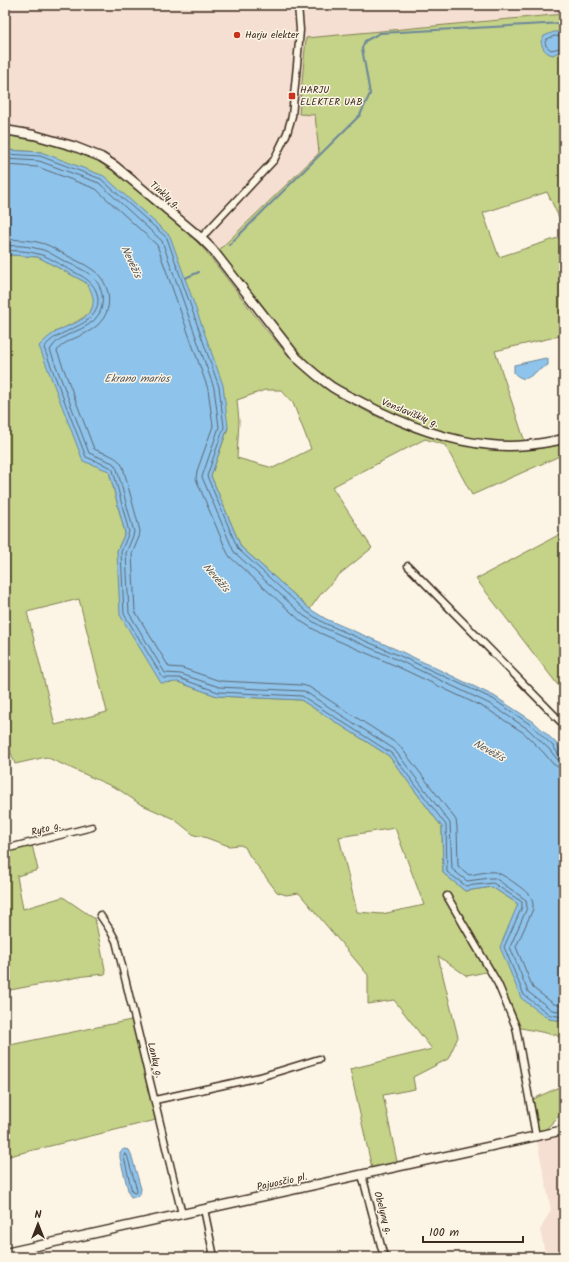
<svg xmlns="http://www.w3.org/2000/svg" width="569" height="1262" font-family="Kalam,sans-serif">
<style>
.built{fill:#f5dfd2}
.green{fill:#c4d388;stroke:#807e53;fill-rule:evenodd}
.water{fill:#8ec3eb;stroke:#6d8699}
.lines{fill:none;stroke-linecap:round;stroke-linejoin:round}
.shore{stroke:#5c6770;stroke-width:1}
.stream{stroke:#6d8699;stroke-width:2}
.minor-casing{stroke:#3b2a1e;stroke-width:9}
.secondary-casing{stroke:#3b2a1e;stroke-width:11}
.minor{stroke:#fcf5e5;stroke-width:6}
.secondary{stroke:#fcf5e5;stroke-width:8}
.poi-dot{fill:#c8321e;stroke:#fcf5e5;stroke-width:1.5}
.labels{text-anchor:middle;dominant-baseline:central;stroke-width:3;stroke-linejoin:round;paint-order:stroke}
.poi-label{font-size:10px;fill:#3b2a1e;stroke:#fcf5e5;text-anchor:start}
.street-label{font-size:10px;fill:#3b2a1e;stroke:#fcf5e5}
.water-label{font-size:11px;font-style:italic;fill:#54585c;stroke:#fcf5e5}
</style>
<rect width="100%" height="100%" fill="#fcf5e5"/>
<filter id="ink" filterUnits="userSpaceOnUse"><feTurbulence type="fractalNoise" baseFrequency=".025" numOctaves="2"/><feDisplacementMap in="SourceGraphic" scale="8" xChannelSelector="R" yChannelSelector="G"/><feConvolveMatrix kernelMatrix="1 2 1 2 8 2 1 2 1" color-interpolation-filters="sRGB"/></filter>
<g filter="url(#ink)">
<path class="built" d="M5,5H564V14L535,16L299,114H315L320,153L218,251L193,226L147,189L123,167L92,149L44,134L5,127Z
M564,1132V1257H546L540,1230L551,1210L536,1136Z"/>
<path class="green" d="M564,14V228L547,192L483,213L499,257L564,236V335L495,351L526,445H491L407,425L311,371L218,251L319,153L315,115L299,114L306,38Z
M5,135C32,140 61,144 87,156C114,167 135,188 157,207C171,220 187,231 200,245C208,253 214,263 221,271C244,300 266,332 291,358C338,405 418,441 483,448C510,451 537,447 564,443V454L472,495L445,445L425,439L332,487L372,548L340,574L320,595L310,609L241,547L211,476L228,428L41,152L5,150ZM265,390H281L293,403L311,449L273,468L237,458L239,421L237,400Z
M5,255H12L38,257L85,282C111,310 76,322 55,332L109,471L125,533L117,551L178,682L217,696L301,700L389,756L442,827L443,873L465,891L492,887L518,904L549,1019L564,1021V1041L556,1035L516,1027L490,971L467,976L438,956L458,1037L448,1059L413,1077L415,1089L383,1095L398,1166L373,1173L350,1069L432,1049L394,1000L368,1004V975L299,893L286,895L277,892L249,855L245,847L240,845L229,846L204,837L194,835L174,819L140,804L118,789L46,757L15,764L7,742H5ZM79,599L107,712L55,725L27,612ZM395,828L424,905L382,914L357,912L339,837Z
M564,532V693L476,579Z
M32,845L38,870L17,876L23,909L63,897L95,919L106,974L84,976L5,991V852Z
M136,1019L146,1076L156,1120L5,1157V1046Z
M564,1085V1111L546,1129L545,1134L536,1136L529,1101Z"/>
<path class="water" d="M554,32H560L564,35V49L553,55C545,53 542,48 541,41L544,36Z
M5,150L41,152L104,176L170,236L223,385L228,427L211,476L241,547L310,609L326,619L400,651L494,696L534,722L556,743L564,755V1021L549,1019L521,998L500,947L518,904L492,887L465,891L443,873L442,827L389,756L301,700L217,696L178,682L161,683L120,615L117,551L125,533L109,471L83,461L39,346C44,341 50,335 56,332C65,326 76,324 84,318C98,308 94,292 85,282L38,257L12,255H5Z
M546,358L548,359V365C545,367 542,368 539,370C529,376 526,384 514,373V365Z
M124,1149L129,1150L131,1154L141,1189L140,1194L135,1197H131L129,1194L120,1158V1152Z"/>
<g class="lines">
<path class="shore" d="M564,37L554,36L547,39L545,42L546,46L551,50L564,47
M5,154L40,156L101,179L167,238L219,387L224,427L207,476L238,549L307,612L324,623L398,655L493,699L531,725L553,746L559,755L564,757
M5,159L39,161L99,183L162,241L214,388L219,427L202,477L234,552L304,616L322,627L396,659L490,704L528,729L549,749L557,759L564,762
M5,165L38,167L96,189L157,245L208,389L213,426L197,471L196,479L227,552L230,557L302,622L320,633L394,665L487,709L524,733L544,753L553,764L558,767L564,768
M5,240C16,239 31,240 41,243C50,245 58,251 66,255C75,260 85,264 93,270C108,280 114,303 103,319C91,337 65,337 57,351L94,449C104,454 118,455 123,467L140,531L139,537L132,554L135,611L169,667L182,668L220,681L302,685L309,687L399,745L456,820L457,827L458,866L469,875C477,874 487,871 495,872C502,873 527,891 531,897C533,901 533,905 533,909L516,947L533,988L554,1004L564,1006
M5,246C16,245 28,246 39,249C47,250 56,257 64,261C72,265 83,269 91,275C102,285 106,301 99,314C88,333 60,331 50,350L89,453L113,463L117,469L134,532L133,536L126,553L129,613L165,673L181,674L219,687L304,691L394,749L450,823L452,869L467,881L490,878H495L526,900L527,908L510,947L528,992L552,1010L564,1012
M5,251C15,250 28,251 38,254C48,256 59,264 68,269C82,276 97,282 98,300C99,328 56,328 44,348L86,457L110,467L113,470L129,532L121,552L124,614L163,678H179L218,692L302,696L391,753L446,825L447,872L466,886L493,883L522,902V907L504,947L524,995L550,1015L564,1017
M125,1154L127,1155L137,1190L136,1192L135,1193L132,1192L124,1157Z"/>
<path class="stream" d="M229,245L360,115L370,94L362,48L365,41L380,33L564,23
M185,278L199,272"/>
<g class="minor-casing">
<path id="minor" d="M201,238L274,160L287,133L292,116L297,65L300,30L298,5
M408,566L564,725
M5,849L92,827
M447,896L498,984L516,1027L536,1136
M100,915L110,930L116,941L182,1214
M155,1100L260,1077L319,1059
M362,1175L384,1257
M204,1209L214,1257"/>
</g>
<g class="secondary-casing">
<path id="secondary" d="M5,130L34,135L73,146L101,157L115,166L201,238L212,249L297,358C308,368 319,378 332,387C340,392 350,397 359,401C400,423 444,441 491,445C516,448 540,444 564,439
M5,1253L564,1130"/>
</g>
<use href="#minor" class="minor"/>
<use href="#secondary" class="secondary"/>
</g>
</g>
<g class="poi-dot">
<circle cx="237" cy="35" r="4"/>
<rect x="288" y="92" width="8" height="8" rx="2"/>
</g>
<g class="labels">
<g class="poi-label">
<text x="245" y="35">Harju elekter</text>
<text x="300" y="90">HARJU<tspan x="300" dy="12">ELEKTER UAB</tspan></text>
</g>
<g class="street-label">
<text transform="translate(165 195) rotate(40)">Tinklų g.</text>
<text transform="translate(410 413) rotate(22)">Venslaviškių g.</text>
<text transform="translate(46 829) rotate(-14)">Ryto g.</text>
<text transform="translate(155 1060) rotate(76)">Lankų g.</text>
<text transform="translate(282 1182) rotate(-12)">Pajuosčio pl.</text>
<text transform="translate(383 1213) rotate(74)">Obelynų g.</text>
</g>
<g class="water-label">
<text transform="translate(131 262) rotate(65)">Nevėžis</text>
<text x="137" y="379">Ekrano marios</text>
<text transform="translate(216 578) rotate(49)">Nevėžis</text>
<text transform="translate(489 751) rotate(29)">Nevėžis</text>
</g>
</g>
<rect width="569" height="1262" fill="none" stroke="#fcf5e5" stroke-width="20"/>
<rect x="10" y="10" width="549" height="1242" fill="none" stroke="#3b2a1e" stroke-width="1.5" filter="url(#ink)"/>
<g transform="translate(38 1224)" stroke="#fcf5e5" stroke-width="3" paint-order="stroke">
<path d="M0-3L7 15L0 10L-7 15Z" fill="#3b2a1e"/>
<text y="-6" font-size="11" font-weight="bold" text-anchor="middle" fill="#3b2a1e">N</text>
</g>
<path d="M423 1236v6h100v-6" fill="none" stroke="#3b2a1e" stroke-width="2"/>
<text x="429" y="1236" font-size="12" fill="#3b2a1e" stroke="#fcf5e5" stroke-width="3" paint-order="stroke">100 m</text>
</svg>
